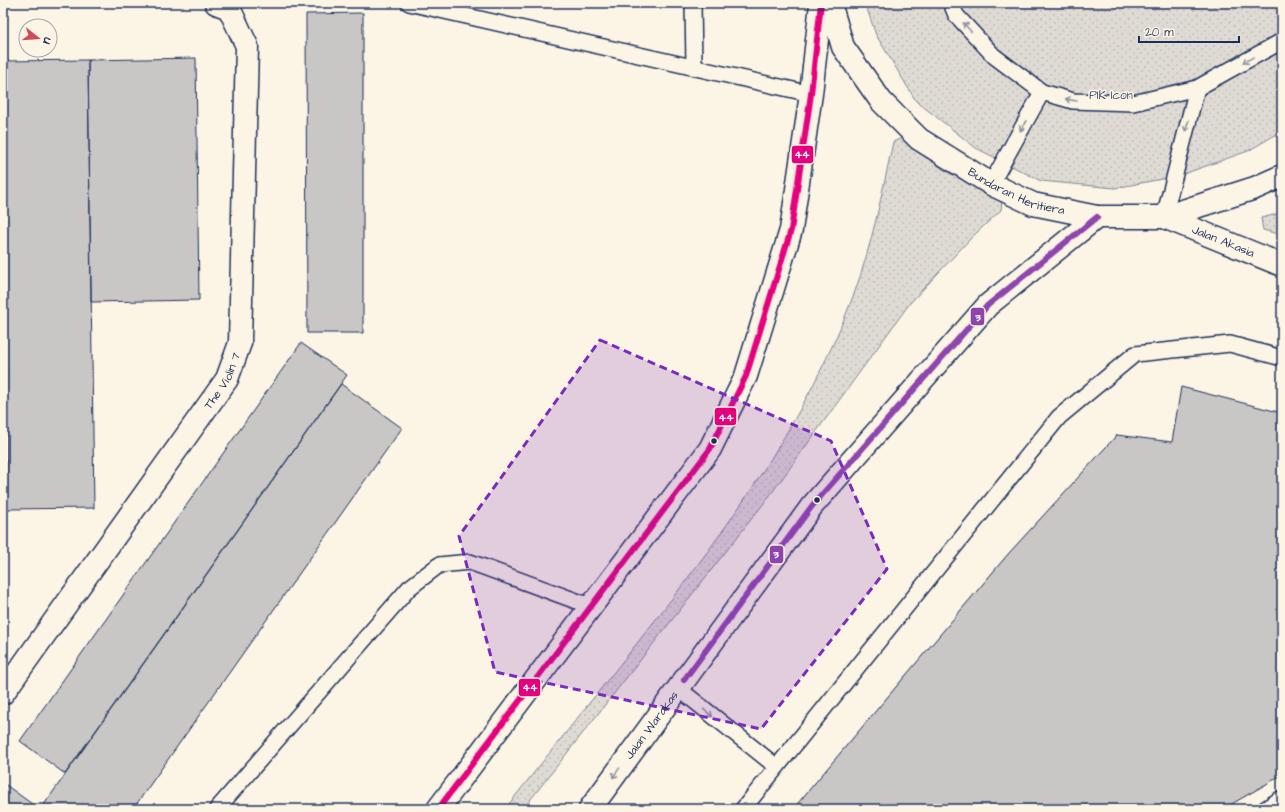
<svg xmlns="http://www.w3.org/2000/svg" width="1285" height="812" font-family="'Architects Daughter',sans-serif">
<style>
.park{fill:url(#park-dots);stroke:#7d8599}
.building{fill:#c8c7c6;stroke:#1b2f5e}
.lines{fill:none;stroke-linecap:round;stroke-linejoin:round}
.service-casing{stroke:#1b2f5e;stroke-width:18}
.minor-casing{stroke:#1b2f5e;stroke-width:25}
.secondary-casing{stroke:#1b2f5e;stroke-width:25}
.service{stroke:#fcf5e5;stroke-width:15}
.minor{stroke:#fcf5e5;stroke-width:22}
.secondary{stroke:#fcf5e5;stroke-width:22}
.bus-1-casing{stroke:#fcf5e5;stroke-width:9}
.bus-2-casing{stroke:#fcf5e5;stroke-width:9}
.bus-1{stroke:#8e44ad;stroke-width:6}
.bus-2{stroke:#e5007d;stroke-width:6}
.oneway{stroke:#8c92a2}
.marked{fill:#7b2cbf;fill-opacity:0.2;stroke:#7b2cbf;stroke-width:3;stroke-dasharray:8 5;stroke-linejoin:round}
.bus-dot{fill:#1b2f5e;stroke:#fcf5e5;stroke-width:1.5}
.labels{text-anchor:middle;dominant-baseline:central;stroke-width:3;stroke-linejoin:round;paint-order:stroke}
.park-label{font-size:12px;fill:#425176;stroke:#fcf5e5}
.street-label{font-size:12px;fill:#1b2f5e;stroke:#fcf5e5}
.line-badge{stroke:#fcf5e5;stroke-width:1.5}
.badge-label{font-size:11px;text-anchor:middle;font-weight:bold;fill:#fff}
</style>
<defs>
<pattern id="park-dots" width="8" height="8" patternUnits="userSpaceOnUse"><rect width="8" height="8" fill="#dfdbd4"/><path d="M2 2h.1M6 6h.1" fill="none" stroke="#bfbcb8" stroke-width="1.8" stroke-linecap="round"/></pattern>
</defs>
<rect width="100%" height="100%" fill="#fcf5e5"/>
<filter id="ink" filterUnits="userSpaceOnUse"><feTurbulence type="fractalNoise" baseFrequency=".025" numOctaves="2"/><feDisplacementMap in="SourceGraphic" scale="8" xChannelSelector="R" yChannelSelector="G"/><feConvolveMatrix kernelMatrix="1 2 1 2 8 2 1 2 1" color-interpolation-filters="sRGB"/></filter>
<g filter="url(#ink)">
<path class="park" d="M865,3H1282V131L1248,151L1178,176L1115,188L1041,181L976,148L916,101L876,35Z
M902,138L944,170L1002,201L1001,210L972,237L910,303L768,498L523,809H505C547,757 588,704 630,652C718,542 804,427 854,294C872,245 882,193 893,142Z
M1282,213V235L1263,230L1261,218Z"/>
<path class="building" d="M363,13V333H307L306,14Z
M196,58L199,300L91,302L88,60Z
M88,60L94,508L7,509L3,61Z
M301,343L347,375L65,774L20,741Z
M341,384L402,428L133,809H41Z
M1181,387L1282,413V775L1223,809H793L1009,553L1117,435L1172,442Z
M3,783L39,809H3Z"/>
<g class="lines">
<g class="service-casing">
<path id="service" d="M409,3L811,94
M693,3L694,67
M951,3L956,15L994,56L1042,92L1073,101L1133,103L1197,88L1282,41
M991,184L1042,92
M1164,217L1197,88
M678,688L777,767
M217,809L409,588L439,565L470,562L590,606
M743,809L1059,417L1135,354L1230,344L1282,358
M1265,809L1282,798"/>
</g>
<g class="minor-casing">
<g id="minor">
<path id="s1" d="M1164,217L1282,265"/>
<path id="s2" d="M3,693L227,379L240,343L247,46L229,8L216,3"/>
<path d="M438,809L710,449L746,376L791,230L811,94L821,3"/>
<path id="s3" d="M590,809L812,506L988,305L1097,217"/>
</g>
</g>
<g class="secondary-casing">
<g id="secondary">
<path id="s4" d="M830,3L843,47L881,101L919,139L991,184L1033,204L1097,217H1164L1255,188L1282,176"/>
</g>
</g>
<use href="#service" class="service"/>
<use href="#minor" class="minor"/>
<use href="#secondary" class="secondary"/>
<g class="bus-1-casing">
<path id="bus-1" d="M684,680L812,506L988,305L1097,217"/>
</g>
<g class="bus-2-casing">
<path id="bus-2" d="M438,809L710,449L746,376L791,230L811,94L821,3"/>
</g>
<use href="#bus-1" class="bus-1"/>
<use href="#bus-2" class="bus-2"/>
</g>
<defs><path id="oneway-shaft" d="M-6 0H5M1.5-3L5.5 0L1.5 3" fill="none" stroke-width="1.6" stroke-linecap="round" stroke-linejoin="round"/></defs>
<g class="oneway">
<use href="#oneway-shaft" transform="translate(967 27) rotate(-132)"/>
<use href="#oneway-shaft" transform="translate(1248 60) rotate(151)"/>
<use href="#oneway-shaft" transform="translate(1071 100) rotate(-170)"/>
<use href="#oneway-shaft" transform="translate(1023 126) rotate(119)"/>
<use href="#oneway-shaft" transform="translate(1187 126) rotate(105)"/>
<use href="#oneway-shaft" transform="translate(708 713) rotate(39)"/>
<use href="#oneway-shaft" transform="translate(616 773) rotate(126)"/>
</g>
</g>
<path class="marked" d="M600,340L831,441L887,569L761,729L495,672L459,536Z"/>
<g class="bus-dot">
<circle cx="714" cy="441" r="3.5"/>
<circle cx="817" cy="500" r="3.5"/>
</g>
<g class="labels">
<g class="park-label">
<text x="1111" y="95">PIK Icon</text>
</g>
<g class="street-label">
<text stroke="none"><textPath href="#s4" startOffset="277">Bundaran Heritiera</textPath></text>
<text stroke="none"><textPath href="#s1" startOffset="64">Jalan Akasia</textPath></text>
<text stroke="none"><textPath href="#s2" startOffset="382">The Violin 7</textPath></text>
<text stroke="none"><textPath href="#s3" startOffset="104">Jalan Warakas</textPath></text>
</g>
</g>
<g class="line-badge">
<rect x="791" y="145" width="23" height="19" rx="4" fill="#e5007d"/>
<rect x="970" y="307" width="15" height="19" rx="4" fill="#8e44ad"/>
<rect x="714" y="407" width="23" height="19" rx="4" fill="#e5007d"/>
<rect x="769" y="545" width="15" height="19" rx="4" fill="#8e44ad"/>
<rect x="518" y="678" width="23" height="19" rx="4" fill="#e5007d"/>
</g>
<g class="badge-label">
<text x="802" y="158">44</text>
<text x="978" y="321">3</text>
<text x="726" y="421">44</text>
<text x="776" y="558">3</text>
<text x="530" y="691">44</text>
</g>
<rect width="1285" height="812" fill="none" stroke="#fcf5e5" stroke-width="16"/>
<rect x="8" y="8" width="1269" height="796" fill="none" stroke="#1b2f5e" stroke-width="1.5" filter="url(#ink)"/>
<g transform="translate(38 38) rotate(107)"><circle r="19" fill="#fcf5e5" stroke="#a2a6af"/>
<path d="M0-3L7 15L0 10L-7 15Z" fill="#d1495b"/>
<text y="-6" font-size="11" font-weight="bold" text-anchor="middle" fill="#1b2f5e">U</text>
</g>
<path d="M1139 36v6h100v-6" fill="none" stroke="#1b2f5e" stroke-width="2"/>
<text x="1145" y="36" font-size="12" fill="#1b2f5e" stroke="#fcf5e5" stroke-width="3" paint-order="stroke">20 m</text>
</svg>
